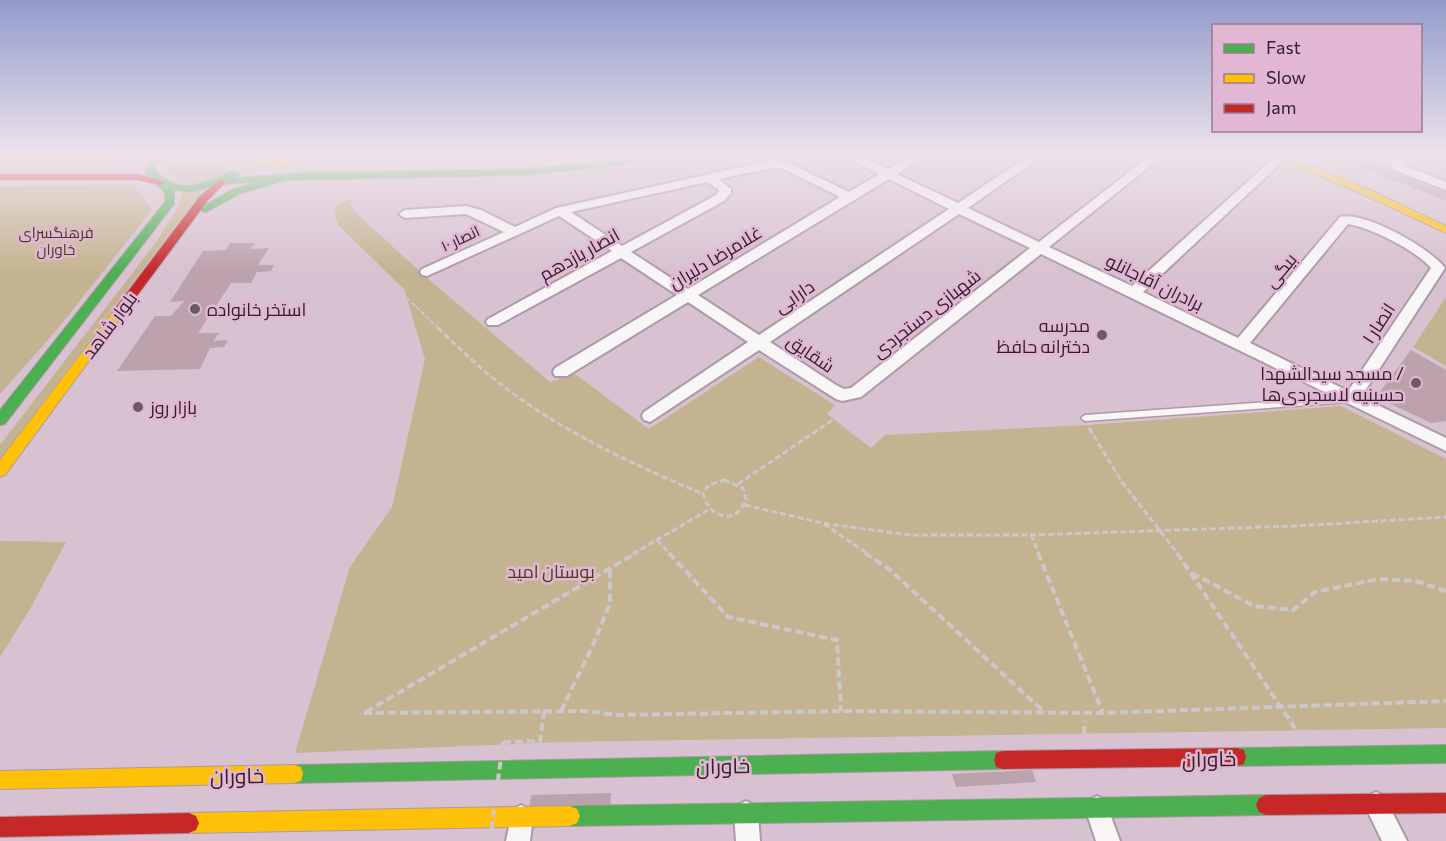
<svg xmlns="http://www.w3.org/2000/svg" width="1446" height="841" font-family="Commissioner,Cairo,sans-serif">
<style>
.green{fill:#c4b390}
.building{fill:#bca2ad}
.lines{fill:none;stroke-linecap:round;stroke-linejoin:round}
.lane-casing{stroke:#ac9aa6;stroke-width:3}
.street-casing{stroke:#ac9aa6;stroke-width:4}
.fast-casing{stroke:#ac9aa6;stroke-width:2}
.slow-casing{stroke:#ac9aa6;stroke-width:2}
.jam-casing{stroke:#ac9aa6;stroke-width:2}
.path-far2{stroke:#cdc7cb;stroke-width:2;stroke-dasharray:4.5 2;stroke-linecap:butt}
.path-far1{stroke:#cdc7cb;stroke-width:3;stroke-dasharray:6 3;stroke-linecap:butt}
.path{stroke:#cdc7cb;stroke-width:4;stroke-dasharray:8 4;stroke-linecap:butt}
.lane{fill:#f9f6f8;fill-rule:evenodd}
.street{fill:#f9f6f8;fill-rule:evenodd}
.fast{fill:#4caf50;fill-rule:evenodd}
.slow{fill:#ffc107;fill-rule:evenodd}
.jam{fill:#c62828;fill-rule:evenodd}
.path-bridge{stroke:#cdc7cb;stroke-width:4;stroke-dasharray:8 4;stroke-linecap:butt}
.poi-dot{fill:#6b5965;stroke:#e2b7d3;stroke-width:2}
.labels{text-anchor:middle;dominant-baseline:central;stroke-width:5;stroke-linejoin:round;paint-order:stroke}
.far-park-label{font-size:15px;fill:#46401a;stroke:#e2b7d3}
.far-street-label{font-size:15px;fill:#31212c;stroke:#e2b7d3}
.street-label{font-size:18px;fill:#31212c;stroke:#e2b7d3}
.poi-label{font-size:18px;fill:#31212c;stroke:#e2b7d3;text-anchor:start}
.park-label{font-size:18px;fill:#46401a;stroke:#e2b7d3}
.near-street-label{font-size:21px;fill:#31212c;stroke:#e2b7d3}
</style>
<rect width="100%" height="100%" fill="#d8c1d0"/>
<path class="green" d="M173,154H218L226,162L227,169C213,187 166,192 165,161Z
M133,185L152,210L55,332L0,394V186Z
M202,191L0,458V445L154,245L179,206L182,192Z
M351,200V205L356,213L427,278L550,382L575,374L649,429L759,357L835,405L827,414L871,448L885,435L1088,425L1341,406L1446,459V728L563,742L295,753L350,567L392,507L425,359L404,289L338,225L334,211L339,203Z
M1446,297V366L1413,347Z
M0,541L66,542L30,609L0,657Z"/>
<path class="building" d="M1348,154H1367L1379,159L1374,162L1446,191V201L1341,159Z
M230,243H255L250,249L269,248L258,265H274L271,271L257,272L251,283H231L198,333H219L213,341L228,340L224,347L210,348L200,369L117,371L155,316H171L184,301L170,302L203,251L226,250Z
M1411,350L1446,370V421L1431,423L1376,397Z
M1032,770L1036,782L956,787L952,774Z
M611,793L610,808L529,807L531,795Z"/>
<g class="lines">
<g class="lane-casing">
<path id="lane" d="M1351,396L1355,399L1351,402L1085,421L1081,418L1085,415Z"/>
</g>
<g class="street-casing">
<path id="street" d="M841,154H856L888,169L913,154H927L897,174L958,203L1031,154H1045L968,208L1039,242L1152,154H1165L1049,247L1132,286L1277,155H1285V159L1143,292L1238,338L1340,217C1365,211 1430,248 1445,268L1361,397L1446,438V451L1041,254L861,397L842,401L836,399L759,350L650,422L644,420L642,416L644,412L748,342L688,302L567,376H555L553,372L555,368L677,295L621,258L498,325H488L486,322L488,319L612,251L559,216L427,276L422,275L420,272L422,269L504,232L466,214L405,218L399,214L405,210L466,206L481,210L515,227L556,208L773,160L787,162L849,192L879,174ZM773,168H781L840,197L688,289L631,252L724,201L731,193V189L719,179ZM889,179L949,209L759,335L698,295ZM707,182L719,190L716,195L622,246L571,212ZM959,214L1030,248L851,388L844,389L836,385L770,342ZM1348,224C1372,228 1415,250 1431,268L1348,391L1250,343Z
M1399,154H1411L1403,165L1446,182V190L1394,170L1391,163Z
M1376,792L1384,796L1407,841H1382L1364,804L1368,796Z
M1097,796L1105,800L1120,841H1096L1085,808L1089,800Z
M746,801L754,805L758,813L760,841H736L734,813L738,805Z
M521,805L529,809L533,817L530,841H506L513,809Z"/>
</g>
<g class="fast-casing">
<path id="fast" d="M156,154H166L156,165V172C185,198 203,181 234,171L239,174L235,178L303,173L525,169L582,164L651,154H671L666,157L610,166L525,175L285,180L239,194L206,212L202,211V207L231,190L260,181L220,185L191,192L174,190V204L5,424L0,425V410L165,202V193L146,173V165Z
M1446,745V763L1237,766L1230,764L1228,757L1230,750L1237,748Z
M1003,751L1010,753L1012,760L1010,767L1003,769L294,783L287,781L285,774L287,767L294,765Z
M1266,795L1273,798L1276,805L1273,812L1266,815L570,826L563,823L560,816L563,809L570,806Z"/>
</g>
<g class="slow-casing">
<path id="slow" d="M146,154C132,164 24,161 0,161V155Z
M231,154C244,154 254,160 266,161C275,162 284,159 291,164C275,174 248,162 232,157Z
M1268,154H1281L1368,189L1446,226V233L1360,193Z
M118,309L122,310L124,313L122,316L5,475L0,477V460L114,310Z
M294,765L301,767L303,774L301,781L294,783L0,789V771Z
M570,806L577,809L580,816L577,823L570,826L189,833L182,830L179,823L182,816L189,813Z"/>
</g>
<g class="jam-casing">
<path id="jam" d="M0,174H138L165,182L160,185L138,180H0Z
M221,179L226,182L208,200L122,316H114L112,313L114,310L200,196Z
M1237,748L1244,750L1246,757L1244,764L1237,766L1003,769L996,767L994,760L996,753L1003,751Z
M1446,793V813L1266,815L1259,812L1256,805L1259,798L1266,795Z
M189,813L196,816L199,823L196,830L189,833L0,837V817Z"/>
</g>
<path class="path-far2" d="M407,298L440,330"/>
<path class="path-far1" d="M438,328C462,351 485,373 511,392C569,435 637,466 703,494
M1089,428L1122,482L1178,554
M724,480L743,488L746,500C744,504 741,510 738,512C723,524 705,508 703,493L709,485Z
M738,484L834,419
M745,505L822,523L910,535H1031L1294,526L1446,517
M824,524L868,554
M1031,535L1039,554
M657,540L670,554
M633,554L708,510"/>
<path class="path" d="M669,553L728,617L837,640L841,711
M865,553L889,569L1042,710
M1038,553L1103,713
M1177,553L1297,731
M1192,573L1254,606L1293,610L1315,592L1379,579L1415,581L1446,591
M561,711L593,645L610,603V568
M366,712L636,553
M364,713L585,711L618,715L841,711L1103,713L1446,701
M1084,734L1085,721
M503,742L540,741
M540,743L544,711
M1082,841L1086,832"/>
<use href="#lane" class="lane"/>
<use href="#street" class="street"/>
<use href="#fast" class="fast"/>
<use href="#slow" class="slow"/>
<use href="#jam" class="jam"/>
<path class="path-bridge" d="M490,841L503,742"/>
</g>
<linearGradient id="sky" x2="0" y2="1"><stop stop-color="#919cca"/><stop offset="0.57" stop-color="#ede3ea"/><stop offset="1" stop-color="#ede3ea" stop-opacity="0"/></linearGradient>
<rect width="1446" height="272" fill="url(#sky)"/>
<g class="poi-dot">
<circle cx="195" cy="309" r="6"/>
<circle cx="1102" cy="335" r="6"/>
<circle cx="1416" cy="383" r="6"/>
<circle cx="138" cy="407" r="6"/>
</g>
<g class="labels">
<g class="far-park-label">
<text x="56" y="232">فرهنگسرای<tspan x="56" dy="17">خاوران</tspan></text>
</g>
<g class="far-street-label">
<text transform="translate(460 238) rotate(-25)">انصار ۱۰</text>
</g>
<g class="street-label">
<text transform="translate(579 254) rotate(-29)">انصار یازدهم</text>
<text transform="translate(715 257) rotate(-31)">غلامرضا دلیران</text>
<text transform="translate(1280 270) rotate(-50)">بیگی</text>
<text transform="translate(1155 282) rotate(26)">برادران آقاجانلو</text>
<text transform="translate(794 296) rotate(-34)">دارابی</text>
<text transform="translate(926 313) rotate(-38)">شهبازی دستجردی</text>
<text transform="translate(1378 323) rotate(-57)">انصار ۱</text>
<text transform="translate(109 325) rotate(-53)">بلوار شاهد</text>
<text transform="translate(811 353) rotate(34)">شقایق</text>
</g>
<g class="poi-label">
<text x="207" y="309">استخر خانواده</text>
<text x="1090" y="325" text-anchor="end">مدرسه<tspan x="1090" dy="21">دخترانه حافظ</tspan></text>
<text x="1404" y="373" text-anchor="end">مسجد سیدالشهدا /<tspan x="1404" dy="21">حسینیه لاسجردی‌ها</tspan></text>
<text x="150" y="407">بازار روز</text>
</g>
<g class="park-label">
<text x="551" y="571">بوستان امید</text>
</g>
<g class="near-street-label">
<text transform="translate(1209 758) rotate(-1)">خاوران</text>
<text transform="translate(723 765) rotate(-1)">خاوران</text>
<text transform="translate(237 775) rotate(-1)">خاوران</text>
</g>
</g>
<rect x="1212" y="24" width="210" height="108" fill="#e2b7d3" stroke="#9b7b90" stroke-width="1.5"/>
<rect x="1224" y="44" width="30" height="9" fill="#4caf50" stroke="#9b7b90" stroke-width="1.5"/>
<text x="1266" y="54" font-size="18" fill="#31212c">Fast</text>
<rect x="1224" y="74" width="30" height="9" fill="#ffc107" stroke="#9b7b90" stroke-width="1.5"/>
<text x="1266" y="84" font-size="18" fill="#31212c">Slow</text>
<rect x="1224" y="104" width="30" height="9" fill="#c62828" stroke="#9b7b90" stroke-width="1.5"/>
<text x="1266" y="114" font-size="18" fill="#31212c">Jam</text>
</svg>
